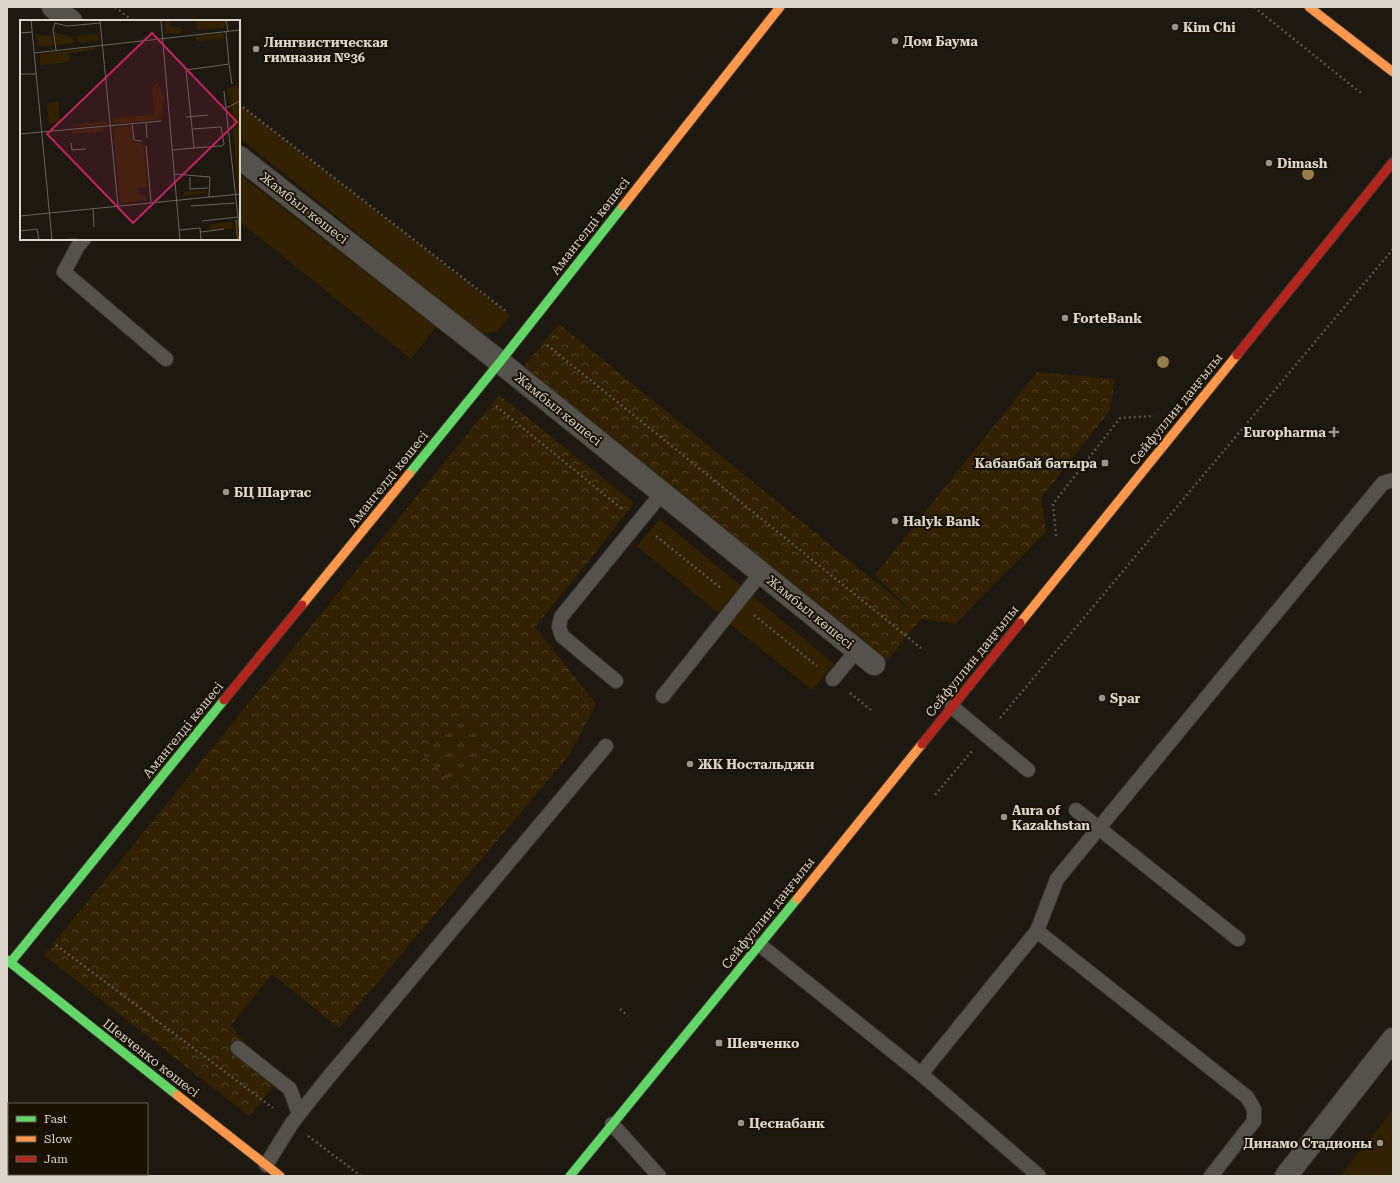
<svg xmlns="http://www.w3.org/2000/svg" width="1400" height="1183" font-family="'Roboto Serif',serif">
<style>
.grass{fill:#322202}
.forest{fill:url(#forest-crowns)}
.park{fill:url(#park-tufts)}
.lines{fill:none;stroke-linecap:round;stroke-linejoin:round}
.lane-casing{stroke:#35332c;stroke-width:16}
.street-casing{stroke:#35332c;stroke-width:24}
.fast-casing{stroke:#35332c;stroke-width:11}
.slow-casing{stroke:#35332c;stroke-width:11}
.jam-casing{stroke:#35332c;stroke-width:11}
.path{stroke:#56524c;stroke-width:2.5;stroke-dasharray:2 3;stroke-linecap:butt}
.lane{stroke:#55514b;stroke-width:14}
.street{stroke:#55514b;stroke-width:22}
.fast{stroke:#63d668;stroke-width:9}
.slow{stroke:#ff974d;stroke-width:9}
.jam{stroke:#b3261e;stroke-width:9}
.tree{fill:#977d49}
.poi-dot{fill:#98948a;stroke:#191103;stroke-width:1.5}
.labels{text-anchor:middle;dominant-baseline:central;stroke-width:4;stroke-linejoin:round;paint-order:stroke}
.poi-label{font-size:13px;font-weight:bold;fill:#dbd6cb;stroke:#191103;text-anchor:start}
.street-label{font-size:13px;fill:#dbd6cb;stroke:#191103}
.inset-river{fill:none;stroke:#5d4301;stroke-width:2}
.inset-road{fill:none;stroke:#69655b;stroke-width:1}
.view{fill:#c32261;fill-opacity:0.15;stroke:#c32261;stroke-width:2}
.inset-edge{fill:none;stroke:#dbd6cb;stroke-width:2}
</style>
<defs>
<pattern id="forest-crowns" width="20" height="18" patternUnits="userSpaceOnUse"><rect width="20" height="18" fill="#322202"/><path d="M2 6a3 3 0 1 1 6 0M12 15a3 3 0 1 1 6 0" fill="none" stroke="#4f4126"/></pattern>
<pattern id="park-tufts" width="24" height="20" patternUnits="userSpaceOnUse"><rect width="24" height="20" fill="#322202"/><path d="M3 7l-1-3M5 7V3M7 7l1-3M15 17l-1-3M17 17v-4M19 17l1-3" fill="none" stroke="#4f4126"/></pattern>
</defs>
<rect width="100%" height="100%" fill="#1d1910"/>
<path class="grass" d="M239,104L511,316L496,332L481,334L239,137Z
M239,174L436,327L411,359L239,221Z
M660,519L741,586L718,613L637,546Z
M753,596L834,664L812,690L730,624Z
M1393,1110V1176H1340Z"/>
<path class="forest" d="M559,324L915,614L875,575L1037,372L1115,379L1110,410L1041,498L1046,532L955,624L921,619L888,660L524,366Z
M499,395L634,503L591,558L535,627L596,704L570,754L339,1028L272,974L231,1025L274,1086L249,1116L44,955Z"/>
<path class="park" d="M463,710L497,741L456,786L423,755Z"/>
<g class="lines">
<g class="lane-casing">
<path id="lane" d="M84,239L78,246L64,272L166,359
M833,679L857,650
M616,681L562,636L559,627L561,617L662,493
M663,696L761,573
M952,707L1028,770
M1076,810L1238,939
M1037,931L1247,1097L1254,1109V1121L1211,1176
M760,945L921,1074L1037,931L1057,879L1383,483L1393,480
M238,1048L290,1089L299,1114
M921,1074L1039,1176
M612,1124L659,1176
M266,1165L292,1123L327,1079L606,746"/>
</g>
<g class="street-casing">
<path id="street" d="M53,7L71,21
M239,157L500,362L874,664
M1286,1176L1393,1039"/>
</g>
<g class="fast-casing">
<path id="fast" d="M409,474L500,362L623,206
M7,960L177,1095
M10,963L224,700
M570,1176L797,899"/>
</g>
<g class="slow-casing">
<path id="slow" d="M1309,7L1393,72
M623,206L780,7
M302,605L409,474
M1020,623L1237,355
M797,899L922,744
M177,1095L280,1176"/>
</g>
<g class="jam-casing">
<path id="jam" d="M1237,355L1393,162
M224,700L302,605
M922,744L1020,623"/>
</g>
<path class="path" d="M115,7L133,21
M1254,7L1361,93
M239,104L507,312
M547,345L921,648
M496,406L622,509
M656,536L722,589
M1056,536L1053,504L1120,418L1154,416
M754,615L817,666
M850,693L872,711
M1000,718L1393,249
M935,795L972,751
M56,945L273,1108
M620,1009L628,1016
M308,1136L361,1176"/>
<use href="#lane" class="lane"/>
<use href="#street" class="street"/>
<use href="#fast" class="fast"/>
<use href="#slow" class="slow"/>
<use href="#jam" class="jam"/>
</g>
<g class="tree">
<circle cx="1308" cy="174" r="6"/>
<circle cx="1163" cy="362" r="6"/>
</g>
<g class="poi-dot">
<circle cx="1175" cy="27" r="4"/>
<circle cx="895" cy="41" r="4"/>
<circle cx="256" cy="49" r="4"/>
<circle cx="1269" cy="163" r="4"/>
<circle cx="1065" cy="318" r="4"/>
<path d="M1332 426h4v4h4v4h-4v4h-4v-4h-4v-4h4z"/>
<rect x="1101" y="459" width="8" height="8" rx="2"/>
<circle cx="226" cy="492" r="4"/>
<circle cx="895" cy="521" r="4"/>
<circle cx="1102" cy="698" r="4"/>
<circle cx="690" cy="764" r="4"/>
<circle cx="1004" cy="817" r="4"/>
<rect x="715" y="1039" width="8" height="8" rx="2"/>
<circle cx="741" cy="1123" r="4"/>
<circle cx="1380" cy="1143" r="4"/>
</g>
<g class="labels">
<g class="poi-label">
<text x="1183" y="27">Kim Chi</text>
<text x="903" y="41">Дом Баума</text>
<text x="264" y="42">Лингвистическая<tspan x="264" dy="15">гимназия №36</tspan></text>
<text x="1277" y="163">Dimash</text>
<text x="1073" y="318">ForteBank</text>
<text x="1326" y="432" text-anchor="end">Europharma</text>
<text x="1097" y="463" text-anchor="end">Кабанбай батыра</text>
<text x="234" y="492">БЦ Шартас</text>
<text x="903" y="521">Halyk Bank</text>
<text x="1110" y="698">Spar</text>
<text x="698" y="764">ЖК Ностальджи</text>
<text x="1012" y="810">Aura of<tspan x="1012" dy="15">Kazakhstan</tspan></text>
<text x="727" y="1043">Шевченко</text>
<text x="749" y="1123">Цеснабанк</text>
<text x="1372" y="1143" text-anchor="end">Динамо Стадионы</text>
</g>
<g class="street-label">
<text transform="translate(304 208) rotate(38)">Жамбыл көшесі</text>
<text transform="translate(590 226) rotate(-52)">Амангелді көшесі</text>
<text transform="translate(558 409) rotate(39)">Жамбыл көшесі</text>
<text transform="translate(1176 409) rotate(-51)">Сейфуллин даңғылы</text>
<text transform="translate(388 479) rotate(-51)">Амангелді көшесі</text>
<text transform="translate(810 612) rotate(39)">Жамбыл көшесі</text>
<text transform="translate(972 661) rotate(-51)">Сейфуллин даңғылы</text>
<text transform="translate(183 730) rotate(-51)">Амангелді көшесі</text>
<text transform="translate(768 913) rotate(-51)">Сейфуллин даңғылы</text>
<text transform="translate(151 1058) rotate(38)">Шевченко көшесі</text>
</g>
</g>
<g transform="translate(20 20)">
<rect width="220" height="220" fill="#1d1910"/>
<path d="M144,0H150L152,7H160L161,14H146ZM175,0H205V6L203,8L177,10ZM220,65V168H218L210,75H207V68ZM38,81L40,102L29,104L27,83ZM88,101L87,104L52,107V105ZM83,107L84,111L52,114V111Z" fill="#322202"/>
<path d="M191,2L198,5V7L179,9L177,5ZM34,12L53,18L55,23L36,25ZM203,13L204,19L176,21L177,16ZM16,14L32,16L33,26H18ZM78,14V21L61,23L56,19V16ZM75,27V30L50,33V42L20,45V34ZM138,62L144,78L141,99L93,104L92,98L134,95L132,67ZM111,106L113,122L123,124L124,130L127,167L118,168L119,174L126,176V180L100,183L93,108ZM186,170L187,173L163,176L164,172ZM212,201L213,209L190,210V205Z" fill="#322202"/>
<path class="inset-river" d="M216,200L218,220"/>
<path class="inset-road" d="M11,0L32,220L57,219M80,0L98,186M141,0L160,220M206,0L208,12M0,13L12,12M36,30L33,10L35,3L47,6L80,3M14,33L220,10M209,44L212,64M0,54H16M204,71L220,215M206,88L220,81M166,97L188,95M126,102L127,118M112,103L114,120L122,121M172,109L201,107L204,124L202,126L174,128M0,114L141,101M51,123L52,130L66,129M126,126L131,182M152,130L174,128L166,50L209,44L206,12M154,154L190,157L189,177M170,157V169L188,168M171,186L215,183M73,188L74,207M0,196L220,174M182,201L218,197M159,210L180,208L181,220M0,211L17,209L19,220M181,212L204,209"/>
<path class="view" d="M132,13L217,102L113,203L27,114Z"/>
<rect width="220" height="220" class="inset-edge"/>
</g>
<rect width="1400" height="1183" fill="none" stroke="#dbd6cb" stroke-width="16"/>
<rect x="8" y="1103" width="140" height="72" fill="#191103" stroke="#676053"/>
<rect x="16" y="1116" width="20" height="6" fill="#63d668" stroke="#676053"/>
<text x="44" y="1123" font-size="12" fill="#dbd6cb">Fast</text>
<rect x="16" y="1136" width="20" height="6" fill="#ff974d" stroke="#676053"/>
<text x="44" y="1143" font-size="12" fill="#dbd6cb">Slow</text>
<rect x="16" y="1156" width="20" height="6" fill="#b3261e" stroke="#676053"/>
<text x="44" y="1163" font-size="12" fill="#dbd6cb">Jam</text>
</svg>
